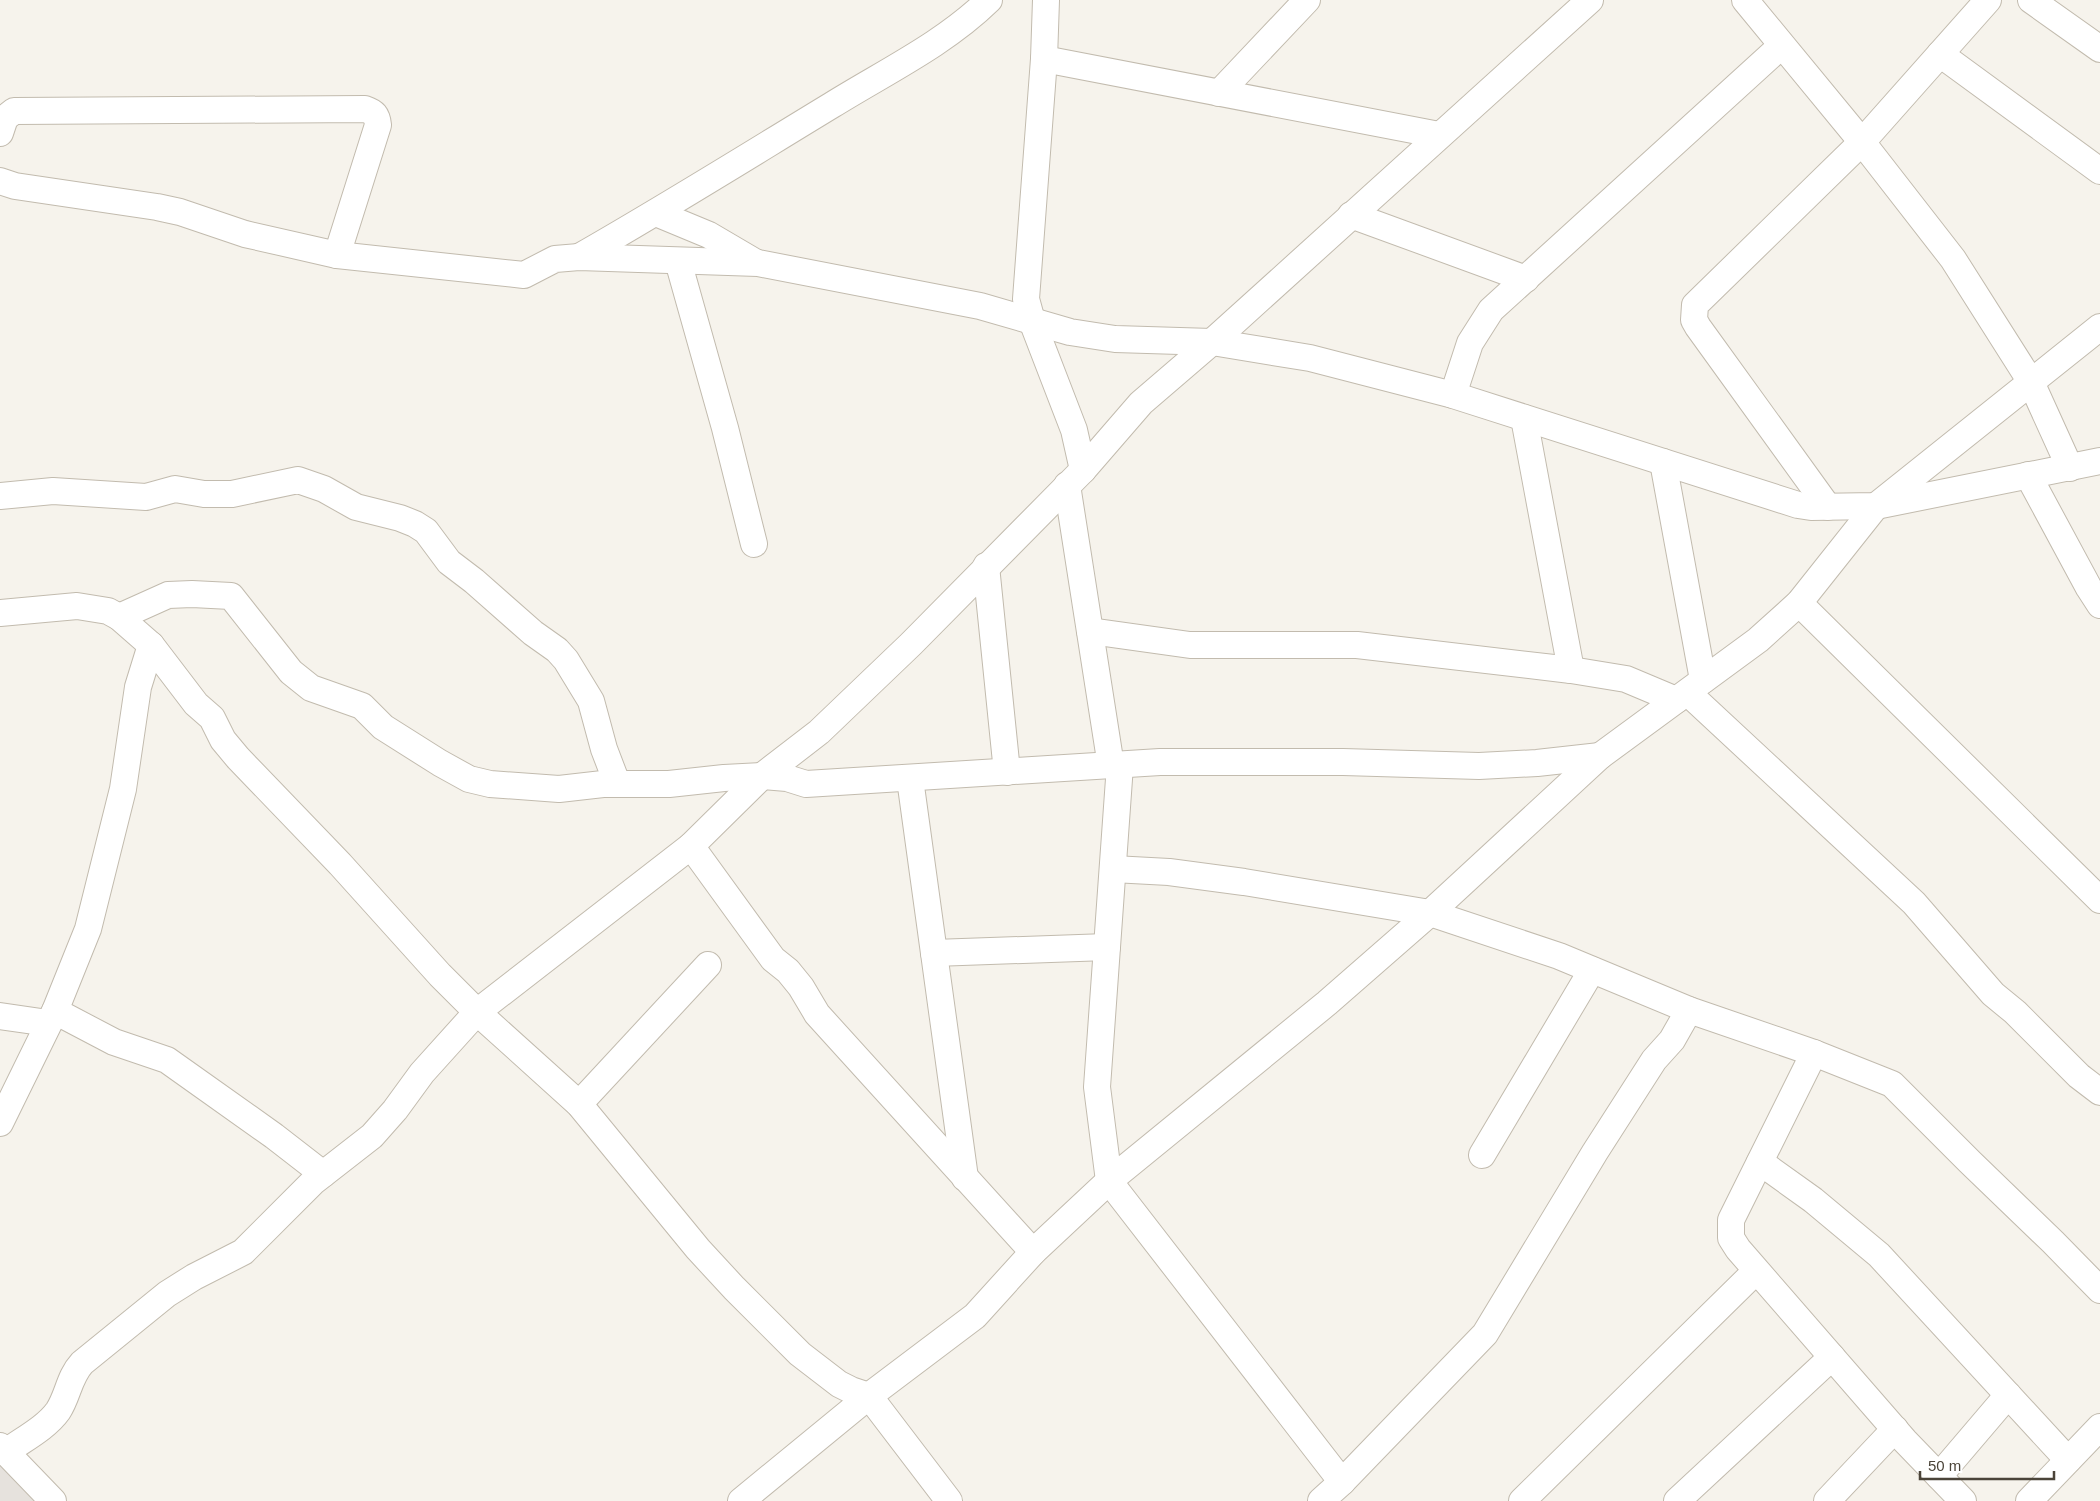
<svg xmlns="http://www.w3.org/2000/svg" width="2100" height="1501" font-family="Helvetica,sans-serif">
  <rect width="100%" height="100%" fill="#f6f3ec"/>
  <path fill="#e6e2dd" d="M0,1455L46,1501H0Z"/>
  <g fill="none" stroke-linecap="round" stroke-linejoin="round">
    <defs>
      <g id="minor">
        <path d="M1046,0L1044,59L1026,299L1032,321L1074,430L1083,470"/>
        <path d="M1745,0L1862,142L1953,259L2031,382L2070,468"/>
        <path d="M2031,0L2100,49"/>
        <path d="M1940,54L2100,171"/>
        <path d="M1044,59L1439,135"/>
        <path d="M1219,93L1307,0"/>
        <path d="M0,133L5,118L14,111L365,109C374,112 377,115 378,125L337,255"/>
        <path d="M0,181L15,186L157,207L180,212L245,234L337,255L524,275L555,259L579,257L758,263L980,306L1070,332L1115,339L1212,342L1310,358L1453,395L1798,505L1811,507L1876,506L2100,461"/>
        <path d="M656,213L709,235L755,262"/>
        <path d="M1351,215L1526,279"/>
        <path d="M579,257C665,208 748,156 832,105C885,72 944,44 989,0"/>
        <path d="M678,261L725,428L754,544"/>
        <path d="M1453,395L1470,343L1491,310L1781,46"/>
        <path d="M1524,418L1571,670"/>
        <path d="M1663,462L1703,680"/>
        <path d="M2028,475L2089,588L2100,605"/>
        <path d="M1067,485L1111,766"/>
        <path d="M0,496L53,491L146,497L175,489L204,494H232L298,480L324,489L356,507L400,518L415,524L426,531L449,562L474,581L533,633L557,650L566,660L591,701L604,749L617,783"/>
        <path d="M1828,507L1698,327L1694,320L1695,305L1862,142L1988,0"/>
        <path d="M986,566L1007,772"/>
        <path d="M1799,603L2100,900"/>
        <path d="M0,613L77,606L108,611L119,617L151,645L196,704L212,718L223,740L238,758L340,864L440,975L477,1012L579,1104L698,1249L734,1288L800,1354L839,1384L851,1390L869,1396L949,1501"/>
        <path d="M119,617L168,595L192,594L231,596L291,672L311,688L362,706L383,727L440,763L469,779L490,784L559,789L603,784H669L724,778L762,776L787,778L806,784L1160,762H1343L1479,766L1537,763L1600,756"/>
        <path d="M1090,631L1190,645H1357L1571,670L1626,679L1676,700"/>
        <path d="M1688,693L1914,903L1993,994L2015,1012L2079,1076L2100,1092"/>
        <path d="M1120,765L1097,1087L1109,1181L1342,1482"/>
        <path d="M910,779L965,1178"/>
        <path d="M691,846L773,959L788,971L801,987L817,1014L1033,1252"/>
        <path d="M1113,869L1169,872L1244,882L1430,913L1559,956L1689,1010L1814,1053L1892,1084L1970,1162L2053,1242L2100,1290"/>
        <path d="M934,953L1107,947"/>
        <path d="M55,1011L114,1042L167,1060L274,1136L323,1174"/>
        <path d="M0,1016L48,1023"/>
        <path d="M1814,1053L1731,1220V1238L1738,1249L1905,1441L1963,1501"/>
        <path d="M579,1104L708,965"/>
        <path d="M0,1123L55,1011L88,929L123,789L138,687L151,645"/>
        <path d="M1482,1155L1592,970"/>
        <path d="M1760,1162L1813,1200L1879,1255L2068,1460"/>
        <path d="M0,1446L53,1501"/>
        <path d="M6,1452C22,1440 46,1428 58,1411C68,1396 69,1377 82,1363L167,1294L194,1277L243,1252L313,1182L372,1136L395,1110L422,1073L477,1012L691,846L762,776L819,732L911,644L1083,470L1141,403L1212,342L1590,0"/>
        <path d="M1939,1476L2008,1395"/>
        <path d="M741,1501L869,1396L975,1316L1033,1252L1109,1181L1327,1003L1430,913L1600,756L1758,640L1799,603L1876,506L2100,327"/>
        <path d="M1321,1501L1342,1482L1485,1334L1595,1152L1654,1060L1672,1040L1689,1010"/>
        <path d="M1522,1501L1756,1271"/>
        <path d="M1677,1501L1832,1357"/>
        <path d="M1827,1501L1895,1429"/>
        <path d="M2029,1501L2100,1427"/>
      </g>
    </defs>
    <use href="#minor" stroke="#c2bbae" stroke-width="28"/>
    <use href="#minor" stroke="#fff" stroke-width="26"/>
  </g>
  <path d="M1920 1471v8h134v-8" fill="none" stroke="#4b4439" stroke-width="2.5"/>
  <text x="1928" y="1471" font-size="15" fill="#4b4439" stroke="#ffffff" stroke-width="4" paint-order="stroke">50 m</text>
</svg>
